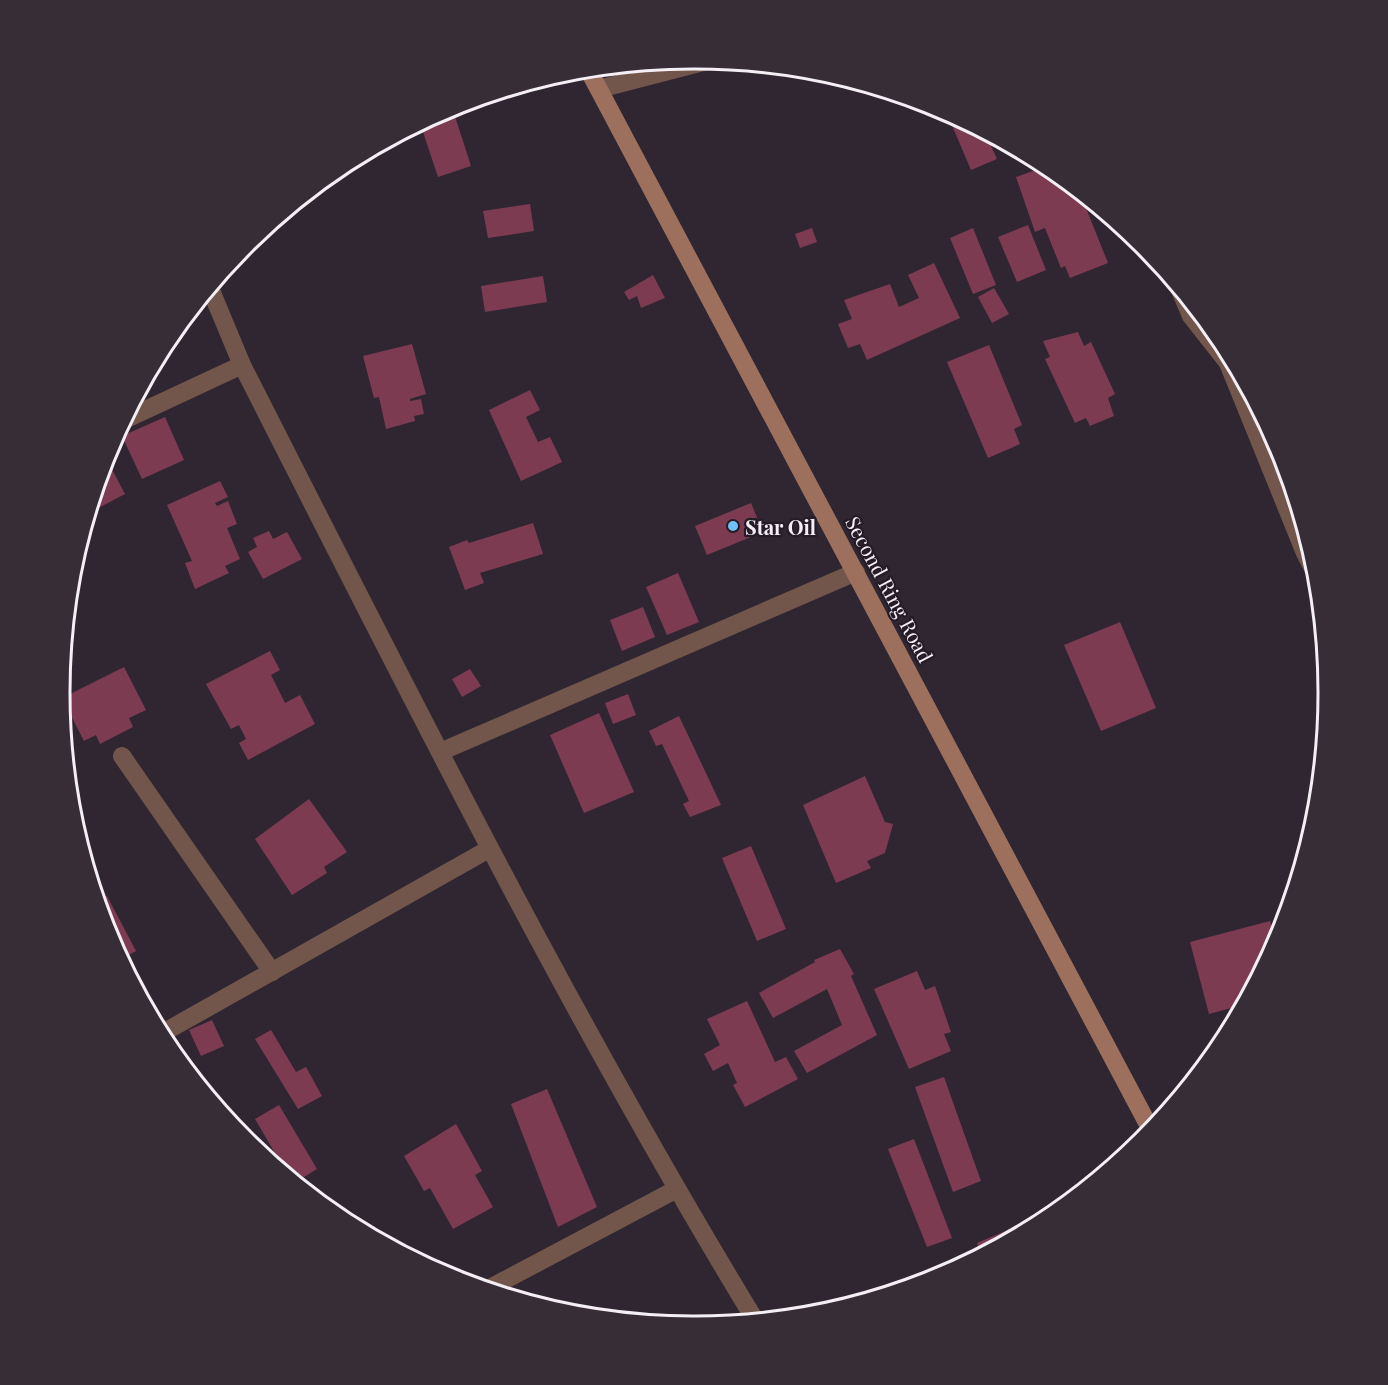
<svg xmlns="http://www.w3.org/2000/svg" width="1388" height="1385" font-family="'Playfair Display',serif">
  <rect width="100%" height="100%" fill="#2f2631"/>
  <g fill="#7d3b52">
    <path d="M452,107L471,166L438,177L420,123Z"/>
    <path d="M959,119L985,133L997,159L971,170L951,123Z"/>
    <path d="M1047,166L1090,201L1084,203L1108,263L1070,278L1065,266L1061,268L1045,228L1035,232L1016,177Z"/>
    <path d="M530,204L534,231L488,238L483,211Z"/>
    <path d="M1028,225L1046,270L1017,282L998,237Z"/>
    <path d="M812,228L817,242L800,248L795,234Z"/>
    <path d="M973,228L996,285L973,294L950,238Z"/>
    <path d="M934,263L960,318L867,360L860,344L848,348L838,324L852,319L844,300L890,284L899,307L919,298L908,275Z"/>
    <path d="M653,275L665,298L641,308L637,296L629,300L624,292Z"/>
    <path d="M543,276L547,302L485,312L481,286Z"/>
    <path d="M994,288L1009,314L992,323L978,297Z"/>
    <path d="M1078,332L1084,346L1091,342L1115,394L1108,398L1114,416L1090,426L1086,418L1075,423L1045,359L1050,357L1043,341Z"/>
    <path d="M412,344L426,394L410,399V401L421,399L424,414L414,416L415,421L386,429L379,397L374,398L363,356Z"/>
    <path d="M989,345L1022,425L1014,429L1020,444L988,458L947,362Z"/>
    <path d="M530,390L540,410L526,417L538,442L550,437L562,462L521,481L489,410Z"/>
    <path d="M165,417L184,460L142,479L122,436Z"/>
    <path d="M106,458L125,494L89,513Z"/>
    <path d="M220,481L228,497L215,503L217,506L228,501L237,524L227,528L240,559L225,566L229,573L195,589L185,563L192,561L167,505Z"/>
    <path d="M751,503L763,532L707,555L695,526Z"/>
    <path d="M533,523L543,554L480,573L484,583L465,590L449,547L467,540L469,543Z"/>
    <path d="M269,531L273,539L287,532L302,559L263,579L248,552L257,547L253,538Z"/>
    <path d="M678,573L699,622L667,635L646,587Z"/>
    <path d="M643,607L655,637L622,651L610,620Z"/>
    <path d="M1120,622L1156,708L1101,731L1064,645Z"/>
    <path d="M270,651L280,670L271,675L285,703L300,695L315,724L248,760L239,743L246,739L239,725L231,729L206,684Z"/>
    <path d="M124,667L146,710L129,718L133,727L100,744L96,735L84,741L62,698Z"/>
    <path d="M470,669L481,686L462,697L452,679Z"/>
    <path d="M628,694L636,715L613,724L605,703Z"/>
    <path d="M599,713L634,792L584,813L550,735Z"/>
    <path d="M679,716L721,805L690,817L683,804L689,801L662,744L656,746L649,731Z"/>
    <path d="M865,776L885,822L893,824L885,853L867,861L871,868L836,883L803,805Z"/>
    <path d="M309,799L347,852L324,867L327,873L292,895L255,839Z"/>
    <path d="M751,846L786,929L757,941L722,858Z"/>
    <path d="M107,896L136,951L121,959L108,935L98,900Z"/>
    <path d="M1270,921L1276,942L1242,1005L1209,1014L1190,942Z"/>
    <path d="M840,949L854,974L851,976L877,1035L807,1073L794,1051L842,1025L827,989L773,1018L759,993L815,962L814,960Z"/>
    <path d="M917,971L925,990L935,986L951,1032L944,1034L951,1051L909,1069L874,989Z"/>
    <path d="M747,1001L775,1062L786,1057L798,1079L745,1107L733,1085L737,1083L728,1063L713,1071L704,1054L720,1045L707,1019Z"/>
    <path d="M212,1020L224,1046L201,1056L189,1030Z"/>
    <path d="M271,1030L296,1072L306,1067L322,1096L298,1109L255,1039Z"/>
    <path d="M944,1077L981,1181L953,1192L915,1087Z"/>
    <path d="M547,1089L597,1207L558,1227L511,1104Z"/>
    <path d="M279,1105L317,1169L296,1182L289,1177L255,1119Z"/>
    <path d="M456,1124L482,1171L475,1175L493,1207L453,1229L430,1188L424,1191L404,1156Z"/>
    <path d="M914,1139L952,1238L927,1247L888,1149Z"/>
    <path d="M1034,1219L1036,1225L982,1254L977,1243Z"/>
  </g>
  <g fill="none" stroke-linecap="round" stroke-linejoin="round">
    <g stroke="#73564b" stroke-width="18">
      <path d="M599,89L711,60"/>
      <path d="M210,288L242,365C406,687 567,1011 755,1320"/>
      <path d="M1180,290L1191,316L1228,363L1305,553L1317,576"/>
      <path d="M124,420L242,365"/>
      <path d="M440,752L856,572"/>
      <path d="M122,756L272,972"/>
      <path d="M161,1034L489,849"/>
      <path d="M488,1289L675,1190"/>
    </g>
    <path stroke="#9d6f5d" stroke-width="18" d="M588,69L1151,1130"/>
  </g>
  <circle fill="#70c2f4" stroke="#251c27" stroke-width="2" cx="733" cy="526" r="6"/>
  <g text-anchor="middle" dominant-baseline="central" stroke-width="4.5" stroke-linejoin="round" paint-order="stroke">
    <g font-size="20" font-weight="bold" fill="#f4eef5" stroke="#251c27" text-anchor="start">
      <text x="745" y="526">Star Oil</text>
    </g>
    <g font-size="20" fill="#f4eef5" stroke="#251c27">
      <text transform="translate(890 589) rotate(62)">Second Ring Road</text>
    </g>
  </g>
  <path d="M0 0H1388V1385H0ZM693 69H695A623 623 0 0 1 1318 692V693A623 623 0 0 1 695 1316H693A623 623 0 0 1 70 693V692A623 623 0 0 1 693 69Z" fill="#362d37" fill-rule="evenodd"/>
  <path fill="none" stroke="#f4eef5" stroke-width="3" d="M693 69H695A623 623 0 0 1 1318 692V693A623 623 0 0 1 695 1316H693A623 623 0 0 1 70 693V692A623 623 0 0 1 693 69Z"/>
</svg>
